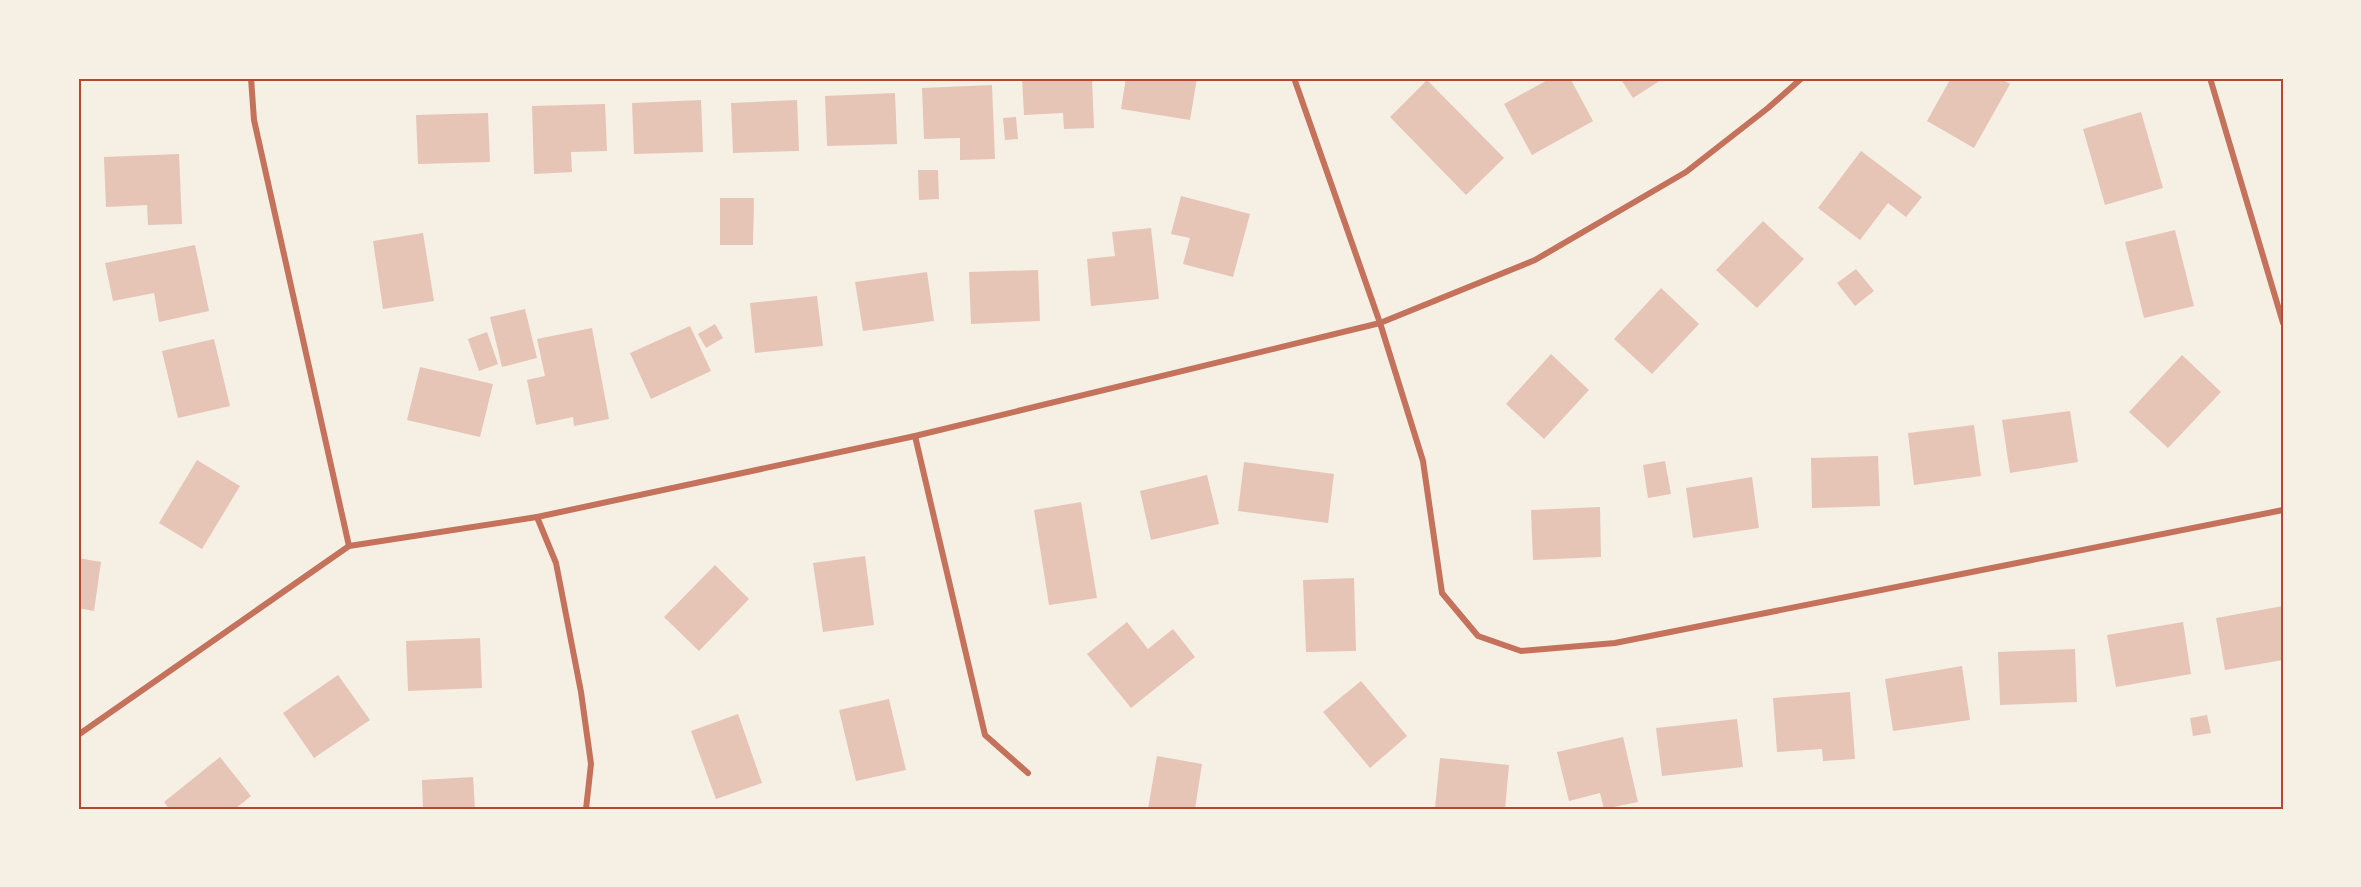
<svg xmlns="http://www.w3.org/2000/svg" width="2361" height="887" font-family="'PT Sans',sans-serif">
  <rect width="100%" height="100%" fill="#f6efe4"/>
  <g fill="#e6c5b7">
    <path d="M1022,78H1092L1094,128L1064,129L1063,113L1024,115Z"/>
    <path d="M1126,78H1197L1190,120L1121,109Z"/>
    <path d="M1551,78H1570L1593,121L1532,155L1504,104Z"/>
    <path d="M1620,78H1664L1633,98Z"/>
    <path d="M1951,78H1999L2010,84L1974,148L1927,121Z"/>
    <path d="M1427,80L1504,158L1466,195L1390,117Z"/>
    <path d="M992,85L995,159L960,160V138L924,139L922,88Z"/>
    <path d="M895,93L897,144L827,146L825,96Z"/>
    <path d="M701,100L703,152L634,154L632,103Z"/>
    <path d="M797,100L799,151L733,153L731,103Z"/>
    <path d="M605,104L607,151L571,152L572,172L534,174L532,106Z"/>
    <path d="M2141,112L2163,188L2105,205L2083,129Z"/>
    <path d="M488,113L490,162L418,164L416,115Z"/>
    <path d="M1016,117L1018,139L1005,140L1003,118Z"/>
    <path d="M1861,151L1922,197L1906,217L1888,203L1860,240L1818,208Z"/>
    <path d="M179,154L182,224L148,225L147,205L106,207L104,157Z"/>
    <path d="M918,170H938L939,199L919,200Z"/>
    <path d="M1181,196L1250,214L1233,277L1183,264L1190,238L1171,234Z"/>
    <path d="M720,198H754L753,245H720Z"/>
    <path d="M1763,221L1804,259L1757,308L1716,270Z"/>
    <path d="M1151,228L1159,299L1091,306L1087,259L1115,256L1112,232Z"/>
    <path d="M2175,230L2194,306L2144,318L2125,242Z"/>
    <path d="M423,233L434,301L383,309L373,241Z"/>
    <path d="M195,245L209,311L159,322L154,293L113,301L105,263Z"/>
    <path d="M1856,269L1874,291L1855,306L1837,283Z"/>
    <path d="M1038,270L1040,321L971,324L969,272Z"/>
    <path d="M927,272L934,321L863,331L855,282Z"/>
    <path d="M1661,288L1699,324L1652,374L1614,339Z"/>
    <path d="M817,296L823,346L755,353L750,303Z"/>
    <path d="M525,309L537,358L502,367L490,317Z"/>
    <path d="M715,324L723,338L706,348L698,334Z"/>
    <path d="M690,326L711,371L651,399L630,353Z"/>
    <path d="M592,328L609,419L574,426L573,417L536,425L527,380L545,376L537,339Z"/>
    <path d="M487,332L498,364L479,371L468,339Z"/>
    <path d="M214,339L230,406L178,418L162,351Z"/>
    <path d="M1551,354L1589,390L1544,439L1506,404Z"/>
    <path d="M2182,355L2221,392L2168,448L2129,412Z"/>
    <path d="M420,367L493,384L480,437L407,420Z"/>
    <path d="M2070,411L2078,462L2010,473L2002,420Z"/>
    <path d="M1974,425L1981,476L1914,485L1908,433Z"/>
    <path d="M1878,456L1880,506L1812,508L1811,458Z"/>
    <path d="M197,460L240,486L202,549L159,523Z"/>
    <path d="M1665,461L1671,494L1648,498L1643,465Z"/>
    <path d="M1244,462L1334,474L1328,523L1238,511Z"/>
    <path d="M1207,475L1219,524L1151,540L1140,491Z"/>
    <path d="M1752,477L1759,528L1693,538L1686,488Z"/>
    <path d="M1081,502L1097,598L1049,605L1034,510Z"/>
    <path d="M1600,507L1601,557L1533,560L1531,510Z"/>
    <path d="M865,556L874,625L823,632L813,563Z"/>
    <path d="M78,558L101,562L94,611L78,608Z"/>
    <path d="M715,565L749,599L699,651L664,617Z"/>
    <path d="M1354,578L1356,651L1306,652L1303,580Z"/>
    <path d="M2283,606V660L2225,670L2216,618Z"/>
    <path d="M1127,622L1148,649L1173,629L1195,657L1131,708L1087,654Z"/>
    <path d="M2183,622L2191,674L2116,687L2107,635Z"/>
    <path d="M480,638L482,688L408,691L406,641Z"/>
    <path d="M2075,649L2077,702L2000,705L1998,652Z"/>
    <path d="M1962,666L1970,720L1893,731L1885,679Z"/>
    <path d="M338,675L370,720L314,758L283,713Z"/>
    <path d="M1361,681L1407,736L1370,768L1323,712Z"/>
    <path d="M1850,692L1855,759L1823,761L1822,749L1777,752L1773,698Z"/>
    <path d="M889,699L906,770L856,781L839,710Z"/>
    <path d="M738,714L762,783L716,799L691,731Z"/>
    <path d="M2207,715L2211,733L2193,736L2190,718Z"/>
    <path d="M1737,719L1743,767L1662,776L1656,728Z"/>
    <path d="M1623,737L1638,802L1604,809L1600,793L1569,801L1557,752Z"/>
    <path d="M1157,756L1202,764L1195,809H1148Z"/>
    <path d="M220,757L251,796L235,809H169L164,802Z"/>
    <path d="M1440,758L1509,765L1505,809L1435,808Z"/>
    <path d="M473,777L475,809H423L422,780Z"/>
  </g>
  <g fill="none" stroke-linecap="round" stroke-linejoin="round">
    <g stroke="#c5725c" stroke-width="6">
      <path d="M251,78L254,120L349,546"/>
      <path d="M1294,78L1380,323L1423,461L1442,593L1478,636L1521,651L1615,643L2283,510"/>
      <path d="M2210,78L2283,323"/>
      <path d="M915,436L985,735L1028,773"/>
      <path d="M537,517L556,563L581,692L591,764L586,809"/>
      <path d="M78,735L349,546L537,517L915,436L1380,323L1535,260L1686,172L1768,108L1802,78"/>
    </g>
  </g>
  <rect width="2361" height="887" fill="none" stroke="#f6efe4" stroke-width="159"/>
  <rect x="80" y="80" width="2202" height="728" fill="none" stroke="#b5482f" stroke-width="2"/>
</svg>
